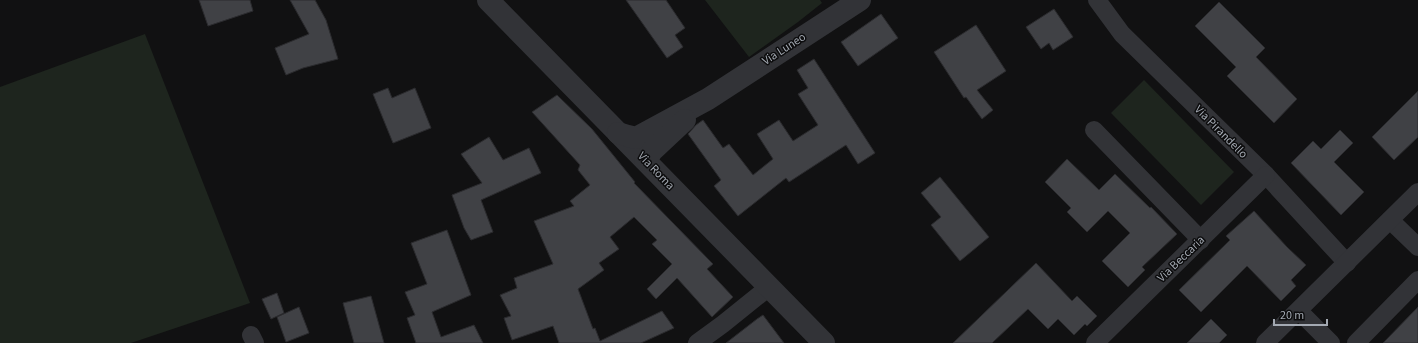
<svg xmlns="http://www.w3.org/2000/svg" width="1418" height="343" font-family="'Source Sans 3',sans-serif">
  <rect width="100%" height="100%" fill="#111112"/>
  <g fill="#1e251e">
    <path d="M705,0H820L822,3L798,22L749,57Z"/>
    <path d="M145,34L250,303L131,343H0V87Z"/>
    <path d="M1144,80L1234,172L1201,205L1111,113Z"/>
  </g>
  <g fill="#404145" stroke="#2b2b2e">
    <path d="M199,0H250L253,11L208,26Z"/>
    <path d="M290,0H315L326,20L338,59L303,68L286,75L275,48L309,34Z"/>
    <path d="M626,0H666L685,28L675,35L683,47L667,58Z"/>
    <path d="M1219,2L1265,48L1256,57L1297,99L1274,123L1227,76L1236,67L1195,26Z"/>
    <path d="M1054,9L1073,37L1053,50L1049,43L1041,49L1026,27Z"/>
    <path d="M881,14L898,38L858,66L841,42Z"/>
    <path d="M976,25L1006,71L977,90L993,110L982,119L966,97L964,98L934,52Z"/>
    <path d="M814,59L875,153L858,164L846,145L789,182L786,178L738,216L714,186L721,180L688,134L696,125L703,120L723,148L729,144L753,175L773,159L757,134L779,120L793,141L818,125L798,94L808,88L797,70Z"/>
    <path d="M388,88L392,98L415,88L431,128L393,143L373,94Z"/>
    <path d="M1418,91V137L1394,160L1372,137Z"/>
    <path d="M557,95L592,129L635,182L634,183L713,264L707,269L733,297L712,317L677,278L656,299L647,289L672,264L652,244L657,240L634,217L610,237L619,249L599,263L604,270L578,289L593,329L595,328L600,341L662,311L674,328L641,343H559L553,326L512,340L504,318L511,316L500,295L517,288L514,278L553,264L534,221L574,206L570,201L590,185L578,170L580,165L532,112Z"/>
    <path d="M1340,130L1353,143L1334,162L1364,192L1341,215L1291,163L1313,141L1321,149Z"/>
    <path d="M489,137L503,160L529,148L541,173L481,200L493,232L471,240L464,228L452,195L482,183L461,154Z"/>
    <path d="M1067,159L1099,190L1115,174L1150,208L1151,207L1177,234L1142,267L1145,270L1128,287L1102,261L1130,233L1108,211L1087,232L1067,212L1071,208L1045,182Z"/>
    <path d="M940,177L989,237L960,261L931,225L941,217L921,193Z"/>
    <path d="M1254,211L1287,247L1306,265L1291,280L1296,286L1281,301L1247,266L1201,312L1179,290L1230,240L1226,236Z"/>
    <path d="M447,230L471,295L432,312L441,337L474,325L483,343H416L407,318L415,315L405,292L427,284L411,243Z"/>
    <path d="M1036,263L1072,301L1077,296L1097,316L1087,326L1085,324L1074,335L1058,319L1048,329L1028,309L992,343H953Z"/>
    <path d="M277,293L284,313L271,319L262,299Z"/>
    <path d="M371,296L384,343H354L343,303Z"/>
    <path d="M299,307L309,333L286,342L277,317Z"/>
    <path d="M1418,307V343H1383Z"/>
    <path d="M763,315L784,343H726L757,319Z"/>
    <path d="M1211,319L1227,335L1219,343H1187Z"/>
  </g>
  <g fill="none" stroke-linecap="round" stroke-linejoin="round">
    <g stroke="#323337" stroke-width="18">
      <path d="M1097,0L1122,34L1266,175L1347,263"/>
      <path d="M1094,130L1201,240"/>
      <path d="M1390,220L1418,247"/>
      <path d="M1299,311L1331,343"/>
      <path d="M251,335L255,343"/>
      <path d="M697,343L723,324L769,287"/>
      <path d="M1095,343L1266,175"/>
      <path d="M1265,343L1418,192"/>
      <path d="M1356,343L1418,280"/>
    </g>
    <g stroke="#323337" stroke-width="22">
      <path d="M488,0L824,343"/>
      <path d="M618,133L628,136L636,138L708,99L860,0"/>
      <path d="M645,160L653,150L685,120"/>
    </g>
  </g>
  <g text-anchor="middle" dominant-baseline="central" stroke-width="3" stroke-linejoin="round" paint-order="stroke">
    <g font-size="12" fill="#a3a9b2" stroke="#0c0c0d">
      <text transform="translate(784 49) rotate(-33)">Via Luneo</text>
      <text transform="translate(1221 132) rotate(45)">Via Pirandello</text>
      <text transform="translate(656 171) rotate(46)">Via Roma</text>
      <text transform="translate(1181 259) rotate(-44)">Via Beccaria</text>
    </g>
  </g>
  <path d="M1274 319v6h53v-6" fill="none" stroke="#a3a9b2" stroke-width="2"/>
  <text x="1280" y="319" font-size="12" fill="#a3a9b2" stroke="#0c0c0d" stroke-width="3" paint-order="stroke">20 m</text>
</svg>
